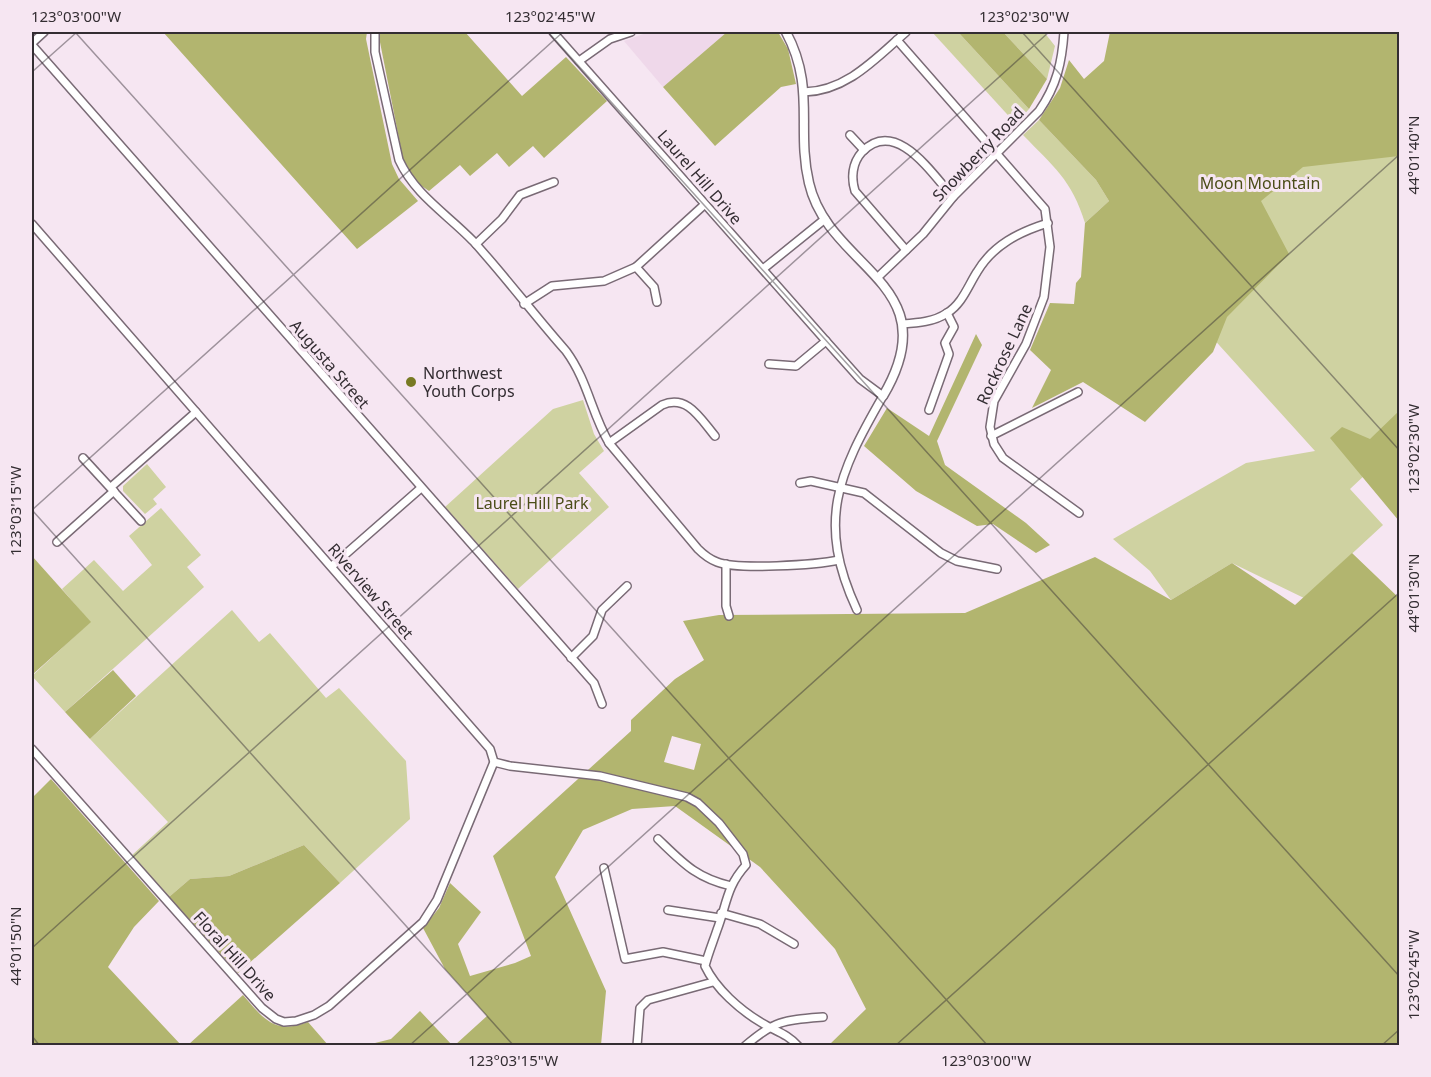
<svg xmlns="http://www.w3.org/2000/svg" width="1431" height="1077" font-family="'Noto Sans',sans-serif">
  <rect width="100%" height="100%" fill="#f6e6f2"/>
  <path fill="#efd8ea" d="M649,32H727L663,87L624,41Z"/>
  <g fill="#cfd2a1">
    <path d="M932,32H958L1029,109L1016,124Z"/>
    <path d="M1003,32H1044L1055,46L1047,79Z"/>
    <path d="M1399,32V443L1350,489L1383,525L1304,598L1232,563L1171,600L1150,571L1113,539L1246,463L1315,451L1115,230Z"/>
    <path d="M1039,120L1096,180L1109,201L1085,223C1072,180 1053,166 1023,135Z"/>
    <path d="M583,400L594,434L604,451L579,473L609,507L518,589L445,507L553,409Z"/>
    <path d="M147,464L166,487L153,499L157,504L145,514L123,491V486Z"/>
    <path d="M161,508L201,555L187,567L204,587L65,712L32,676L90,622L62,589L94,560L123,591L152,565L129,536Z"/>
    <path d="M232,610L259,642L270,633L326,698L339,688L406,761L410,819L340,883L304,845L229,876L190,879L169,897L131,856L168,822L90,739Z"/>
  </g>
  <g fill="#b2b56f" fill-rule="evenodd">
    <path d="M163,32H367L366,39L392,164L399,179L418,201L357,249Z"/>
    <path d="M378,32H465L522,96L566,57L607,101L544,158L533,146L509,167L497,153L470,176L460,165L429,191L413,180L404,164Z"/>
    <path d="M727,32H778L788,49L796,84L781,87L715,146L663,87Z"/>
    <path d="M958,32H1003L1047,79L1029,109Z"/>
    <path d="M1110,32H1399V156L1303,167L1261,201L1289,254L1227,317L1213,352L1145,422L1083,382L1032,408L1051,370L1030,350L1050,303L1074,304L1076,283L1081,277L1085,223L1109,201L1096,180L1039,120L1060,88L1069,60L1084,79L1104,61Z"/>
    <path d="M976,334L982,345L937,441L945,465L1026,523L1050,545L1036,553L993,524L977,526L916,491L864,446L887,408L929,436Z"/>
    <path d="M1399,411V521L1330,438L1342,427L1370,439Z"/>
    <path d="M1352,553L1399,598V1045H829L866,1009L835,949L760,867L675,806L632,809L583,830L555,877L606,991L601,1045H455L487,1016L445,969L423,928L439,908L450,883L481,912L458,944L470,976L515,963L531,956L493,856L631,731V720L675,679L704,660L683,621L719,615L965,613L1095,557L1171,600L1232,563L1295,605ZM672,736L701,744L694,770L664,762Z"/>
    <path d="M32,556L91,622L32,675Z"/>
    <path d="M113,670L136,696L90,739L65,712Z"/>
    <path d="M51,779L159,901L134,927L108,967L181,1045H32V798Z"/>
    <path d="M304,845L340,883L238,973L169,897L190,879L229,876Z"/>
    <path d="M243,995C263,1018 274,1035 308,1022L328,1045H188Z"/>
    <path d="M420,1011L452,1045H367L391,1039Z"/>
  </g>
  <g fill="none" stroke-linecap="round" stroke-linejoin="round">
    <defs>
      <g id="minor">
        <path d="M375,32V52L399,160C415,195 447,214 473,241C505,276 534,315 566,351C588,381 591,412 609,443L698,549C703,554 709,559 717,562C737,570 816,565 839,560"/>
        <path d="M553,32L826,341L860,379L883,396C838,474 816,522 857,610"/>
        <path d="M897,40L1045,209L1050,247L1044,297L1026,344L994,401L990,427L994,444L1003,458L1079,513"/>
        <path d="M32,43L44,32"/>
        <path d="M32,45L594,683L602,704"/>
        <path d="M579,61L610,39L631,32"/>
        <path d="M804,92C847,91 876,58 906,32"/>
        <path d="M850,135L864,150"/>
        <path d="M32,224L490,749L494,762L510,766L600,776L687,797L698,803L719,823L743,854L746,865C726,887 727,904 717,930C713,942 708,954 705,966C716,989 740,1010 762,1023C775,1031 788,1034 798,1046"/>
        <path d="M476,244L502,219L520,195L554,182"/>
        <path d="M906,250L855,191C851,178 852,163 862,152C896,117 932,174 953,197"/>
        <path d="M636,267L654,287L657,302"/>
        <path d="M763,269L825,219"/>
        <path d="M878,277L923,234L953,197L1039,111C1057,85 1062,62 1064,32"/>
        <path d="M524,304L552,286L604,281L636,267L704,205"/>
        <path d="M902,324C917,323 934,322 947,313C962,304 968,286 977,272C993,245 1019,232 1048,223"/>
        <path d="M769,364L796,366L826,341"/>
        <path d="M929,410L949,354L945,343L954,327L947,313"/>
        <path d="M991,436L1078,392"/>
        <path d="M609,443L662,405C687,394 700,418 715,436"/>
        <path d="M83,458L141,521"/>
        <path d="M800,483L811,481L864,493L941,553L957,561L997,569"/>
        <path d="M111,487L196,412"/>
        <path d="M57,542L114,491"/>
        <path d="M726,564V606L729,616"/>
        <path d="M332,566L421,488"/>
        <path d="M571,658L593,636L602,610L627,586"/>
        <path d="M32,749L262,1008L276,1019L284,1022L296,1021L314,1015L329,1006L423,922L437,900L494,762"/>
        <path d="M658,839C683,863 696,878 731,886"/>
        <path d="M604,868L625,959L663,952L706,961"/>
        <path d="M668,910L720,918"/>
        <path d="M721,913L760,924L794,944"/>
        <path d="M637,1046L640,1008L648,1000L713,982"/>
        <path d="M745,1046C775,1020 784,1020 823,1017"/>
      </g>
      <path id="tertiary" d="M786,32C816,88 796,128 809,183C829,270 950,283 883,396"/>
    </defs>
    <use href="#minor" stroke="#796a75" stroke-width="10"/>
    <use href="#tertiary" stroke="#796a75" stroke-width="11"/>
    <use href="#minor" stroke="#fff" stroke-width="7"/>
    <use href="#tertiary" stroke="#fff" stroke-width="8"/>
  </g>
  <path fill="none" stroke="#332d32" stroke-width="1.5" stroke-opacity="0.45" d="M75,32L988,1046M548,32L1400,977M1022,32L1400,451M32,72L77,32M32,510L514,1046M32,510L563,32M32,948L1049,32M32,1036L40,1046M409,1046L1400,154M895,1046L1400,592M1381,1046L1400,1029"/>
  <circle fill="#787a23" stroke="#f6e6f2" stroke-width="2" cx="411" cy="382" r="6"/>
  <g text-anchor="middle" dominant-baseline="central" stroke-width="6" stroke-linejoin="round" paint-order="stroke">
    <g font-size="16" fill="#332d32" stroke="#f6e6f2">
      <text transform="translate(978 154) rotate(-46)">Snowberry Road</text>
      <text transform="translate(700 177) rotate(49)">Laurel Hill Drive</text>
      <text transform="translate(1004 354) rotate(-65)">Rockrose Lane</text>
      <text transform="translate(330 364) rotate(49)">Augusta Street</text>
      <text transform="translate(371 591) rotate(49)">Riverview Street</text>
      <text transform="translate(235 956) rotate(48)">Floral Hill Drive</text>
    </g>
    <g font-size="16" fill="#4b4d18" stroke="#f6e6f2">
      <text x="1260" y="183">Moon Mountain</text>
      <text x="532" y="503">Laurel Hill Park</text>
    </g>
    <g font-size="16" fill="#332d32" stroke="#f6e6f2" text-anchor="start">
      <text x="423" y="373">Northwest<tspan x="423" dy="18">Youth Corps</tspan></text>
    </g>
  </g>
  <rect width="1431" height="1077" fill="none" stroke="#f6e6f2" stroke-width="66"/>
  <rect x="33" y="33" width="1365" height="1011" fill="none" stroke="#332d32" stroke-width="2"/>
  <g font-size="15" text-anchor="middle" fill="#332d32">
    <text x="76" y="22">123°03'00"W</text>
    <text x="550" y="22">123°02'45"W</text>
    <text x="1024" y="22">123°02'30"W</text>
    <text transform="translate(1414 155) rotate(-90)" y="5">44°01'40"N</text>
    <text transform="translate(1414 449) rotate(-90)" y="5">123°02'30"W</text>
    <text transform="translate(16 511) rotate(-90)" y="5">123°03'15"W</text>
    <text transform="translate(1414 593) rotate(-90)" y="5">44°01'30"N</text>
    <text transform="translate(16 946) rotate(-90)" y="5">44°01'50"N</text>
    <text transform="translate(1414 975) rotate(-90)" y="5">123°02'45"W</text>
    <text x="513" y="1066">123°03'15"W</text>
    <text x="986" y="1066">123°03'00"W</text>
  </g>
</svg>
